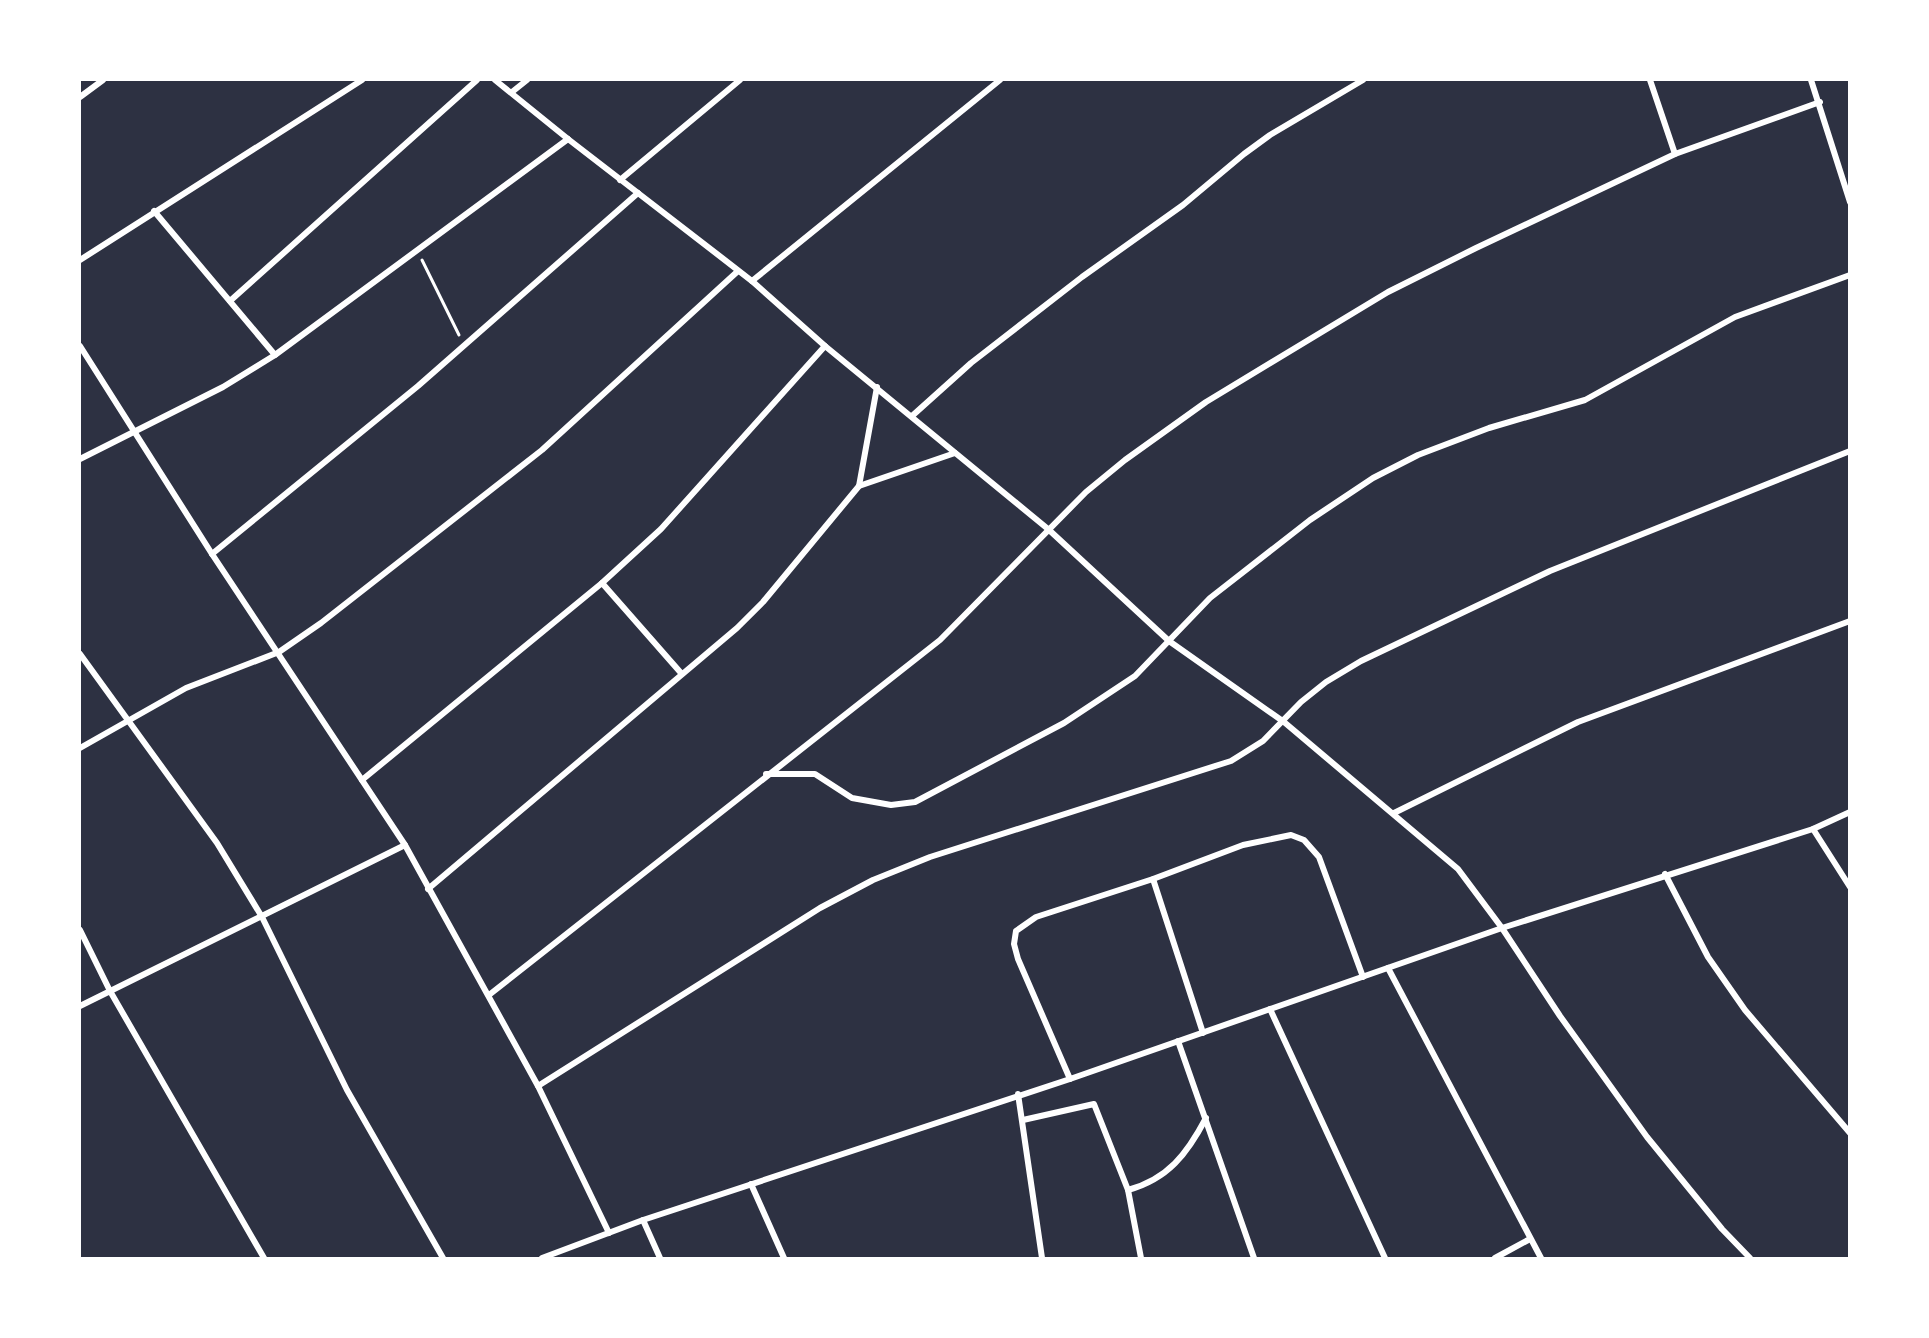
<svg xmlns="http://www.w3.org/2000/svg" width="1929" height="1338" font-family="'DejaVu Sans',sans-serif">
  <rect width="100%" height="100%" fill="#2d3142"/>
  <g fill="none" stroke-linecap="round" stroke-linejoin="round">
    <path stroke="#fff" stroke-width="3" d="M422,260L459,335"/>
    <g stroke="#fff" stroke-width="6">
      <path d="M495,80L568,139L752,281L825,346L1048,529L1169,641L1284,722L1458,869L1502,928L1560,1016L1647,1137L1722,1229L1750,1258"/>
      <path d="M1650,80L1675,154"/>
      <path d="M1811,80L1850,202"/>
      <path d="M512,92L527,80"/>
      <path d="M80,97L103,80"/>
      <path d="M620,180L740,80"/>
      <path d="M154,211L275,355"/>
      <path d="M80,260L362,80"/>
      <path d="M752,281L1000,80"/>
      <path d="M230,301L477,80"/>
      <path d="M80,346L212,554L405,845L538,1086L609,1233"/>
      <path d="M912,416L971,363L1082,277L1183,205L1244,154L1270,135L1363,80"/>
      <path d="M80,459L223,387L275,355L568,139"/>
      <path d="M859,486L877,387"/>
      <path d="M212,554L418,386L638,193"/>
      <path d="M602,583L681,673"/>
      <path d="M80,654L217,843L262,917L347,1090L443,1258"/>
      <path d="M80,748L186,688L279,652L321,623L542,450L738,271"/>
      <path d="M766,774H815L852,798L891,805L915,802L1064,723L1135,676L1210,598L1310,520L1373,478L1418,455L1489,428L1585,400L1735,317L1850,275"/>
      <path d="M362,780L602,583L661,529L825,346"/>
      <path d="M1394,813L1578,722L1850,621"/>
      <path d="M1813,829L1850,887"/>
      <path d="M1665,874L1708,957L1745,1010L1850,1133"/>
      <path d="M1153,879L1203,1033"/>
      <path d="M428,889L737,628L763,602L859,486L955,453"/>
      <path d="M80,930L110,991L264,1258"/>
      <path d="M1388,968L1541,1258"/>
      <path d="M489,995L940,640L1086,492L1125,460L1206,402L1388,292L1476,248L1675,154L1820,102"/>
      <path d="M80,1006L405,845"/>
      <path d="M1270,1009L1385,1258"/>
      <path d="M1178,1041L1254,1258"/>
      <path d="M1070,1079L1018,959L1014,944L1016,931L1036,917L1153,879L1243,845L1291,835L1304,840L1319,857L1363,977"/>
      <path d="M538,1086L820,908L873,880L930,857L1231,761L1263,741L1301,702L1326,682L1361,661L1550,571L1850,451"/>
      <path d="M1018,1094L1042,1258"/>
      <path d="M1023,1120L1094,1104L1128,1190L1141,1258"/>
      <path d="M751,1184L784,1258"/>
      <path d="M1128,1190C1168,1179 1187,1154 1206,1118"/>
      <path d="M643,1220L660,1258"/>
      <path d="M542,1258L643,1220L1070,1079L1502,928L1813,829L1850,812"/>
      <path d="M1495,1258L1530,1239"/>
    </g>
  </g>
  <rect width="1929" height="1338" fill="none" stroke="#ffffff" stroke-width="162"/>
</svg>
